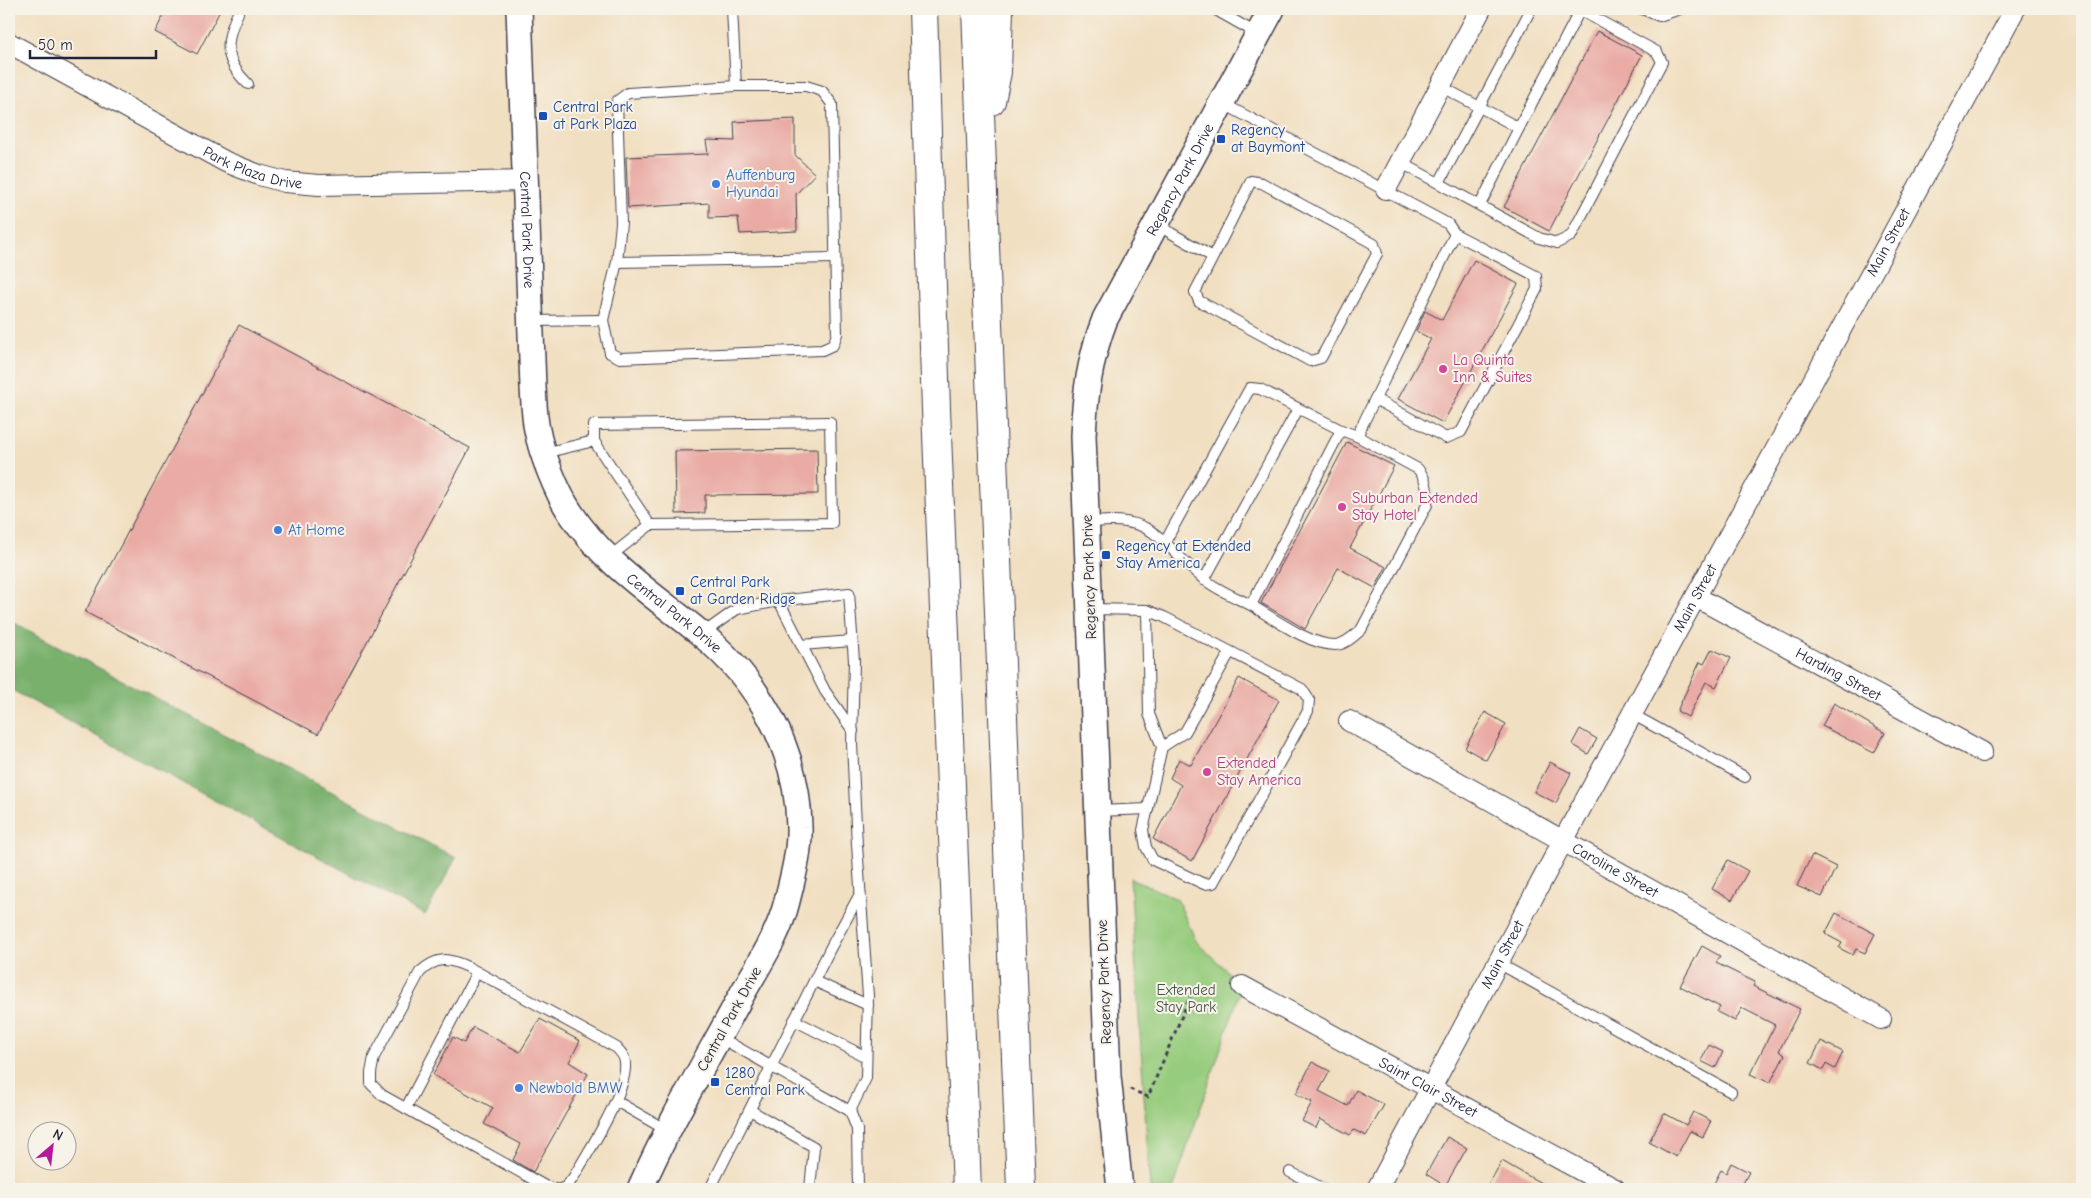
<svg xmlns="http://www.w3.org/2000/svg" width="2091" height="1198" font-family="'Comic Neue',sans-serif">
  <rect width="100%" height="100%" fill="#f7f3e8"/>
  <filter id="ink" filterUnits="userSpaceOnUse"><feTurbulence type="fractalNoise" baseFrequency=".02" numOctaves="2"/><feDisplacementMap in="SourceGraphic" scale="10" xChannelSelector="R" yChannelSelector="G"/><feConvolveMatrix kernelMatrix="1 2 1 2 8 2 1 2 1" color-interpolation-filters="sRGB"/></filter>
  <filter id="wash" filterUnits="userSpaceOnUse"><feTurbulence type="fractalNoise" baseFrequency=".0096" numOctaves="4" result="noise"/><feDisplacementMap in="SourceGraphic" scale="20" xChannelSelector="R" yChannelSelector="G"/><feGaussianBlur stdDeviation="1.12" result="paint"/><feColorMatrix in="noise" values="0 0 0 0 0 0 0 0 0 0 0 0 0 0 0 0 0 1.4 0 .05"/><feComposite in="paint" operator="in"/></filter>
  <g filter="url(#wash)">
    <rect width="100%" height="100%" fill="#f1dfc1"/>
    <path fill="#96cc7d" stroke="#5c775c" d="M1130,878L1177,899L1196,941L1242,986L1173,1189H1150Z"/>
    <path fill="#78b06c" stroke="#4d6954" d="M9,620L456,858L425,915L10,689L9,691Z"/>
    <g id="blocks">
      <g fill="#e9aba4">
        <path d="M167,9H221L197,54L155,32Z"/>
        <path d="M1597,31L1642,55L1549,231L1504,207Z"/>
        <path d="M795,119V155L815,174L796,194L797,231L740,234L738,217L709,218V203L628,208L626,157L708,154L706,140L735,141L734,122Z"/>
        <path d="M1474,260L1518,284L1443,423L1398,399L1431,339L1416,331L1425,311L1442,320Z"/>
        <path d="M239,325L470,448L318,734L85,612Z"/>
        <path d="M1347,442L1394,466L1350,548L1386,567L1375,588L1338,568L1305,629L1261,603Z"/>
        <path d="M817,449L818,494L705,495V513L676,514L675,451Z"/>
        <path d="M1712,649L1731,658L1716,687L1706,682L1688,717L1677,711L1700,662L1704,664Z"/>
        <path d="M1239,678L1279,700L1192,861L1153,839L1181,785L1170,778L1179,759L1191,765Z"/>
        <path d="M1834,703L1885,733L1874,753L1822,726Z"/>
        <path d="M1485,712L1506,724L1486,760L1465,748Z"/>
        <path d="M1580,729L1597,739L1588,754L1572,744Z"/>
        <path d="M1550,762L1571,773L1556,803L1534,792Z"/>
        <path d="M1812,855L1836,867L1822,897L1797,886Z"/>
        <path d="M1728,860L1748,871L1732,900L1712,889Z"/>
        <path d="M1836,913L1875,934L1865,953L1856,949L1853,955L1839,948L1842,943L1825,934Z"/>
        <path d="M1702,946L1720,956L1716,963L1755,982L1753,986L1800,1009L1779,1051L1785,1055L1770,1083L1750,1074L1775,1025L1742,1008L1735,1021L1717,1012L1720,1007L1680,986Z"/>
        <path d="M540,1019L580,1041L569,1062L588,1074L533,1172L513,1160L521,1144L484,1124L493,1108L433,1075L453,1037L464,1043L473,1027L520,1052Z"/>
        <path d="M1821,1041L1843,1052L1835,1069L1826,1064L1823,1070L1810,1063Z"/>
        <path d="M1709,1045L1723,1052L1715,1068L1701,1061Z"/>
        <path d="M1312,1062L1330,1071L1319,1091L1348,1106L1356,1090L1384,1105L1366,1136L1354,1130L1350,1135L1320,1119L1316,1128L1302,1121L1312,1102L1296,1094Z"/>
        <path d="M1693,1112L1711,1121L1703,1137L1690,1131L1676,1157L1649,1142L1664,1113L1686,1125Z"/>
        <path d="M1447,1137L1467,1148L1445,1186L1426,1174Z"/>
        <path d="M1502,1161L1521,1172L1552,1189H1486Z"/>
        <path d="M1731,1163L1749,1172L1740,1189H1711L1721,1170L1726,1173Z"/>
      </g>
    </g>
  </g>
  <g filter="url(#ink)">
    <use href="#blocks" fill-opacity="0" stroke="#413e4f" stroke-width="1"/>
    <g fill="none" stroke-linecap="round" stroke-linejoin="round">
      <defs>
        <g id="service">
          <path d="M1214,9L1258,34"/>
          <path d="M1642,9L1659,16L1680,9"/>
          <path d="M238,13C224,42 224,61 248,84"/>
          <path d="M1440,86L1519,128L1480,205"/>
          <path d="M1222,103L1448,224L1455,234L1536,276L1537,289L1461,432L1446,438L1375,399"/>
          <path d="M1519,128L1580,10"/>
          <path d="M1400,162L1539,238L1557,243L1571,236L1662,62L1657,52L1578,9"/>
          <path d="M1439,183L1531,9"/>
          <path d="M1157,225L1213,257L1251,181L1262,183L1374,244L1377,254L1321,358L1310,361L1199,301L1195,292L1213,257"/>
          <path d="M617,262L835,258"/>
          <path d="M603,320L617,262L621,223L617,101L628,93L736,86"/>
          <path d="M531,321L603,320L610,353L620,358L822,350L833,345L837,334L832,104L822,91L806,86H736L732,9"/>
          <path d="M544,453L594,441V425L830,422L832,523L650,525L594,441"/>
          <path d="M1087,523C1156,513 1157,541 1204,579C1217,590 1235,597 1251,605L1341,430L1357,436L1455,234"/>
          <path d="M1165,542L1250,388L1260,389L1341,430"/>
          <path d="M608,558L650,525"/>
          <path d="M1204,580L1298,409"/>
          <path d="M779,601L825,691L853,731"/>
          <path d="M1251,605C1273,618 1309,645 1335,645C1345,645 1354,636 1361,630L1427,505C1428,491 1427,480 1418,469L1357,436"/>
          <path d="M1090,609L1147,610L1164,617L1302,689L1309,700L1308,711L1213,883L1204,884L1153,860L1146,847L1143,830L1162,747L1149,714L1147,610"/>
          <path d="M702,634L737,609L779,601L849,593L854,661L852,744L857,845L868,996L866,1078L850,1111"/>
          <path d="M801,645L852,641"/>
          <path d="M1632,714L1745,777"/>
          <path d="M1162,747L1185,732L1230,652"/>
          <path d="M1098,811L1148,809"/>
          <path d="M1498,963L1731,1092"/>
          <path d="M814,981L868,1005"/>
          <path d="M794,1020L866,1057"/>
          <path d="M719,1037L850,1111L857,1129L858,1189"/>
          <path d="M616,1101L668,1131"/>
          <path d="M406,1108L477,972"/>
          <path d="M750,1110L814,1147L810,1189"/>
          <path d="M1290,1172L1324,1189"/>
          <path d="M555,1189L545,1186L382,1095L371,1084V1073L374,1057L420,972C438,956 447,958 468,967L617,1048C619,1051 623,1054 624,1058C633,1084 587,1154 573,1178L566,1187L560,1189"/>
          <path d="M710,1189L831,947L860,894"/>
        </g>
        <g id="minor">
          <path id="s1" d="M9,43L226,162L259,175L285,182L319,185L526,181"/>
          <path d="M1386,189L1481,9"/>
          <path id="s2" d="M1696,597L1982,752"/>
          <path id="s3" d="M1349,721L1881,1019"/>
          <path id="s4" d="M1242,986L1615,1189"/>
          <path id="s5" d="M1377,1189L1563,841L2015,9"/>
        </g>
        <g id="tertiary">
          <path id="s6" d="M519,9L533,387C534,401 534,416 537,430C541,452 557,493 570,512C603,563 654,595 700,633C759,681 798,749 799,827C800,851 793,877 787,901C779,935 757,967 740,998C706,1061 669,1123 640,1189"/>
          <path id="s7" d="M1120,1189L1108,1076L1083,436C1085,395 1090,357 1105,319L1272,9"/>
        </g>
        <g id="motorway">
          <path d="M923,9L936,409L967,1189"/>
          <path d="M976,9L1021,1189"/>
          <path d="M991,101L997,72L999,9"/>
        </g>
      </defs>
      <use href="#service" stroke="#413e4f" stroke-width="12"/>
      <use href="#minor" stroke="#413e4f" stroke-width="22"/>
      <use href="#tertiary" stroke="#413e4f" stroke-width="28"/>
      <use href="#motorway" stroke="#413e4f" stroke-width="30"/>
      <path stroke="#413e4f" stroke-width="3" stroke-dasharray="4 4" stroke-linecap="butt" d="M1130,1089L1148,1097L1194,987"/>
      <use href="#service" stroke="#fff" stroke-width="10"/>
      <use href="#minor" stroke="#fff" stroke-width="20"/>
      <use href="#tertiary" stroke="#fff" stroke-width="25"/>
      <use href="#motorway" stroke="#fff" stroke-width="28"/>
    </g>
  </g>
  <g fill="#1a4fb4" stroke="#f7f3e8" stroke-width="2">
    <rect x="538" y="111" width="10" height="10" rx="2.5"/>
    <rect x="1216" y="134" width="10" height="10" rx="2.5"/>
    <rect x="1101" y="550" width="10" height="10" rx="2.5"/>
    <rect x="675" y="586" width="10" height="10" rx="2.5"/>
    <rect x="710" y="1077" width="10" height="10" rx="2.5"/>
  </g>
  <g fill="#3f7fe0" stroke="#f7f3e8" stroke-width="2">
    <circle cx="716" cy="184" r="5"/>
    <circle cx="278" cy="530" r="5"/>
    <circle cx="519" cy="1088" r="5"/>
  </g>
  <g fill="#d1479c" stroke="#f7f3e8" stroke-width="2">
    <circle cx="1443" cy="369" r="5"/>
    <circle cx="1342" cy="507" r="5"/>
    <circle cx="1207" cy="772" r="5"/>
  </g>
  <g text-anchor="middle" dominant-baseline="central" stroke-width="4" stroke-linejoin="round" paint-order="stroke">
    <g font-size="15" fill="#164399" stroke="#f7f3e8" text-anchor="start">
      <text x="553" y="107">Central Park<tspan x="553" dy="17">at Park Plaza</tspan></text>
      <text x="1231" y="130">Regency<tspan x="1231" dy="17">at Baymont</tspan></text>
      <text x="1116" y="546">Regency at Extended<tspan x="1116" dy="17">Stay America</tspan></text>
      <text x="690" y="582">Central Park<tspan x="690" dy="17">at Garden Ridge</tspan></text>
      <text x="725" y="1073">1280<tspan x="725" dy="17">Central Park</tspan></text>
    </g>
    <g font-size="15" fill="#22223b" stroke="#f7f3e8">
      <text stroke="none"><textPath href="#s1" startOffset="275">Park Plaza Drive</textPath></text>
      <text stroke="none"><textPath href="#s7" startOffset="1032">Regency Park Drive</textPath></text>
      <text stroke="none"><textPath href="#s6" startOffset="221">Central Park Drive</textPath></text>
      <text stroke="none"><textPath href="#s5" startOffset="1076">Main Street</textPath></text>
      <text transform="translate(1089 577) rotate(-92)">Regency Park Drive</text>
      <text stroke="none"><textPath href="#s5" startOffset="671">Main Street</textPath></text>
      <text stroke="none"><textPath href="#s6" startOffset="656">Central Park Drive</textPath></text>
      <text stroke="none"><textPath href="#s2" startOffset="162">Harding Street</textPath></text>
      <text stroke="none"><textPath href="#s3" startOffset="305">Caroline Street</textPath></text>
      <text stroke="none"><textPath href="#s5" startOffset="266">Main Street</textPath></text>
      <text transform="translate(1104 982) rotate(-92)">Regency Park Drive</text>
      <text transform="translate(729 1019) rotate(-61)">Central Park Drive</text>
      <text stroke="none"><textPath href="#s4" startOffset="212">Saint Clair Street</textPath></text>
    </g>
    <g font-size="15" fill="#366cbe" stroke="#f7f3e8" text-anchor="start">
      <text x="726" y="175">Auffenburg<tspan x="726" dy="17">Hyundai</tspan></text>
      <text x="288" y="530">At Home</text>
      <text x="529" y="1088">Newbold BMW</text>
    </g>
    <g font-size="15" fill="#b23c85" stroke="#f7f3e8" text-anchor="start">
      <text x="1453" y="360">La Quinta<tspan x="1453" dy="17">Inn &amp; Suites</tspan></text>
      <text x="1352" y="498">Suburban Extended<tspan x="1352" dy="17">Stay Hotel</tspan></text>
      <text x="1217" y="763">Extended<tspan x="1217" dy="17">Stay America</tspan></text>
    </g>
    <g font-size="15" fill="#45554f" stroke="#f7f3e8">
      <text x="1186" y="990">Extended<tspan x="1186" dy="17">Stay Park</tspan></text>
    </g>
  </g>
  <rect width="2091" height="1198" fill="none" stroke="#f7f3e8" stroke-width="30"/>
  <g transform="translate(52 1146) rotate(28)"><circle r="24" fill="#f7f3e8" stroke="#a29fa3"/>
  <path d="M0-4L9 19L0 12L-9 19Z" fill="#b5179e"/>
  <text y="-8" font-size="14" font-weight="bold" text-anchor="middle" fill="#22223b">N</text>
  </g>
  <path d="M30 50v8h126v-8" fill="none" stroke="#22223b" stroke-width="2.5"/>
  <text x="38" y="50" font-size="15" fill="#22223b" stroke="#f7f3e8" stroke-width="4" paint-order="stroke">50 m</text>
</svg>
